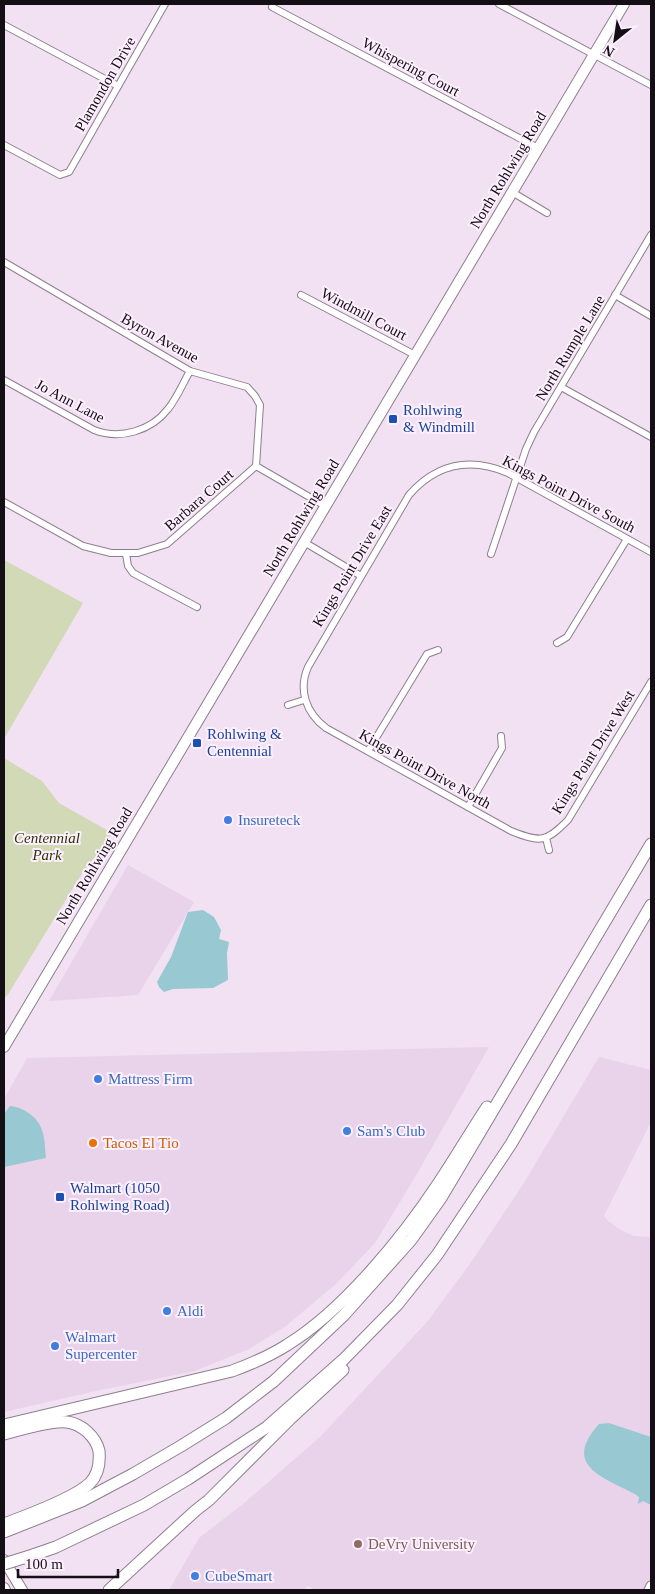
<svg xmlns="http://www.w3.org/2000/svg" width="655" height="1594" font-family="Georgia,serif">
  <rect width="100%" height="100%" fill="#f1e1f2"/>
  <g fill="#e9d3ea">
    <path d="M128,865L194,902L138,995L49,1001Z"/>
    <path d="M489,1047L414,1179L375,1243L337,1283L286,1326L249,1349L195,1371L96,1391L4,1412V1099L27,1058Z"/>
    <path d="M599,1057L651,1070V1122L604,1216L608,1221L621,1230L634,1236L651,1237L650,1590H316L307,1586L305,1590H169L199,1538L243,1504L320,1437L427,1322L472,1261L522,1186Z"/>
  </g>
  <g fill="#d2d9b7">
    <path d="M4,560L83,603L4,739Z"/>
    <path d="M4,758L42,781L59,803L112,833L105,845L84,870L7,996L4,997Z"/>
  </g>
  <g fill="#98c9d2">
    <path d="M203,910L214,917L221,930L219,939L229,942L227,953L228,980L213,988L173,989L164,992L159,987L157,982L171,957L188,912Z"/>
    <path d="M10,1106C23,1107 38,1117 42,1130C45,1138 45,1149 46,1158L4,1167V1114Z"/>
    <path d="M609,1423L651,1437V1505L643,1501L638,1504L639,1497L635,1494C602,1477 562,1465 599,1424Z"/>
  </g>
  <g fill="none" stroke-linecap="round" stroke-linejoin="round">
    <defs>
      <g id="street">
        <path d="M499,4L651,85"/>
        <path d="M272,7L538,148"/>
        <path d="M4,25L118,86"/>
        <path d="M4,145L60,175L69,172L165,4"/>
        <path d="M512,192L547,213"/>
        <path d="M4,262L190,371L247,387L255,396L260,405L256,466L325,506"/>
        <path d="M301,295L415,355"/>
        <path d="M615,295L651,316"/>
        <path d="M4,380L94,430C120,440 151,431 168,409C177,398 183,383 190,371"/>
        <path d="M561,387L651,437"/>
        <path d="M4,502L83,546L111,553H138L167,544L256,466"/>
        <path d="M304,542L361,576"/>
        <path d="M651,552L508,473C470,457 437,463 409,495L308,667C298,690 306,713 326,728L511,831C541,843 546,842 568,820L651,682"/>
        <path d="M126,554L128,566L133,573L197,607"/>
        <path d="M491,554L526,449L534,432L651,235"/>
        <path d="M557,643L567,637L627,539"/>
        <path d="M288,705L304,700"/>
        <path d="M368,751L427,654L438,650"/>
        <path d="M468,807L502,748L501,736"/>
        <path d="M546,838L549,850"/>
      </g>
      <path id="secondary" d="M649,1590L651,1586"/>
      <g id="primary">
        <path d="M4,1047L624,4"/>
        <path d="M4,1560L22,1590"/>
        <path d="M4,1588L5,1590"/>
      </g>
      <g id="highway">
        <path d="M4,1425L232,1371C251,1364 270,1356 287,1345C344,1310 403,1237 440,1181C456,1157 471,1131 487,1107"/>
        <path d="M4,1434C18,1430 54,1420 67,1422C82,1424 96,1437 99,1451C100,1462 98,1475 90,1483C76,1497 23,1517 4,1524"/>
        <path d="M4,1532L82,1501L133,1474L181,1446L226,1418L274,1381L344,1315L411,1240L441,1198L651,844"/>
        <path d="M33,1555L56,1547L144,1505L188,1479L267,1427L343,1360L397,1305L437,1255L511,1144L651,905"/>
        <path d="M109,1590L195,1511L209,1500L290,1419L343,1370"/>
      </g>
    </defs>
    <use href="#street" stroke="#8e7f8f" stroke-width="8"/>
    <use href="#secondary" stroke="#8e7f8f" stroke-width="11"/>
    <use href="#primary" stroke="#8e7f8f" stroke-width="12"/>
    <use href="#highway" stroke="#8e7f8f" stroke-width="13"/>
    <use href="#street" stroke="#fff" stroke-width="6"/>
    <use href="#secondary" stroke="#fff" stroke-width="9"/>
    <use href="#primary" stroke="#fff" stroke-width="10"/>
    <use href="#highway" stroke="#fff" stroke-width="11"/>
    <defs>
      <path id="highway-bridge" d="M4,1564L33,1555"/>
    </defs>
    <use href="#highway-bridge" stroke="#8e7f8f" stroke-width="13" stroke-linecap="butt"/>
    <use href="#highway-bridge" stroke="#fff" stroke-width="11"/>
  </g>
  <g fill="#1a4fb4" stroke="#fdeffd" stroke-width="2">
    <rect x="388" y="414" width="10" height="10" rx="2.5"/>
    <rect x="192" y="738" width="10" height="10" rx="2.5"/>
    <rect x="55" y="1192" width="10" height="10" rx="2.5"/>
  </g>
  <g fill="#3f7fe0" stroke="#fdeffd" stroke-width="2">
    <circle cx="228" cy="820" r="5"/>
    <circle cx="98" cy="1079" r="5"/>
    <circle cx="347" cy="1131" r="5"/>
    <circle cx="167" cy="1311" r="5"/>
    <circle cx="55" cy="1346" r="5"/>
    <circle cx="195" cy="1576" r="5"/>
  </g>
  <circle fill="#e8710a" stroke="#fdeffd" stroke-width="2" cx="93" cy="1143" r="5"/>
  <circle fill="#8d6e63" stroke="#fdeffd" stroke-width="2" cx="358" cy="1544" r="5"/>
  <g text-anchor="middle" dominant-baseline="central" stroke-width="4" stroke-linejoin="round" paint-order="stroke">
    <g font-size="15" fill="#140f14" stroke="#fdeffd">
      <text transform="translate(411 67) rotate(28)">Whispering Court</text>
      <text transform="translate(105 84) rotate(-60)">Plamondon Drive</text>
      <text transform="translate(508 170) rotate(-59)">North Rohlwing Road</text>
      <text transform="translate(364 314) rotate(28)">Windmill Court</text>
      <text transform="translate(160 338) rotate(29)">Byron Avenue</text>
      <text transform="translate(570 348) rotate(-59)">North Rumple Lane</text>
      <text transform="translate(70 401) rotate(28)">Jo Ann Lane</text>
      <text transform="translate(569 494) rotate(28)">Kings Point Drive South</text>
      <text transform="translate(199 500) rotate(-41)">Barbara Court</text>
      <text transform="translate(301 518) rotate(-59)">North Rohlwing Road</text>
      <text transform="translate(352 566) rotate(-59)">Kings Point Drive East</text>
      <text transform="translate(593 752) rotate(-58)">Kings Point Drive West</text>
      <text transform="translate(425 769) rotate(29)">Kings Point Drive North</text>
      <text transform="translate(94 866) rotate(-59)">North Rohlwing Road</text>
    </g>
    <g font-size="15" fill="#164399" stroke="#fdeffd" text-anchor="start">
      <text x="403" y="410">Rohlwing<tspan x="403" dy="17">&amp; Windmill</tspan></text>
      <text x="207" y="734">Rohlwing &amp;<tspan x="207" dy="17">Centennial</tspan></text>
      <text x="70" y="1188">Walmart (1050<tspan x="70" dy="17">Rohlwing Road)</tspan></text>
    </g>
    <g font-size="15" fill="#366cbe" stroke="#fdeffd" text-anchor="start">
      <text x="238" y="820">Insureteck</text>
      <text x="108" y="1079">Mattress Firm</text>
      <text x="357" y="1131">Sam's Club</text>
      <text x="177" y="1311">Aldi</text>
      <text x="65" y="1337">Walmart<tspan x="65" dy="17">Supercenter</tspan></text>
      <text x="205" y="1576">CubeSmart</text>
    </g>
    <g font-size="15" font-style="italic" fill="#2d3303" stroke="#fdeffd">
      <text x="47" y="838">Centennial<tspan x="47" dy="17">Park</tspan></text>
    </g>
    <g font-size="15" fill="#c56008" stroke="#fdeffd" text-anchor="start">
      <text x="103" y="1143">Tacos El Tio</text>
    </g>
    <g font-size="15" fill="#785e54" stroke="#fdeffd" text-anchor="start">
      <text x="368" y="1544">DeVry University</text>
    </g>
  </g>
  <rect width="655" height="1594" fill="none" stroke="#140f14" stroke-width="10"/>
  <g transform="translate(615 40) rotate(210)" stroke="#fdeffd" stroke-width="4" paint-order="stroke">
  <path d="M0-4L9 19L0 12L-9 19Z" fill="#140f14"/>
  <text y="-8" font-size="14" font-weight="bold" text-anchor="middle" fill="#140f14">N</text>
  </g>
  <path d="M18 1569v8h100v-8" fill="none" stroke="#140f14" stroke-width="2.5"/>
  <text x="25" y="1569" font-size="15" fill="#140f14" stroke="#fdeffd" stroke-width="4" paint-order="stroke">100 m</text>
</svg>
